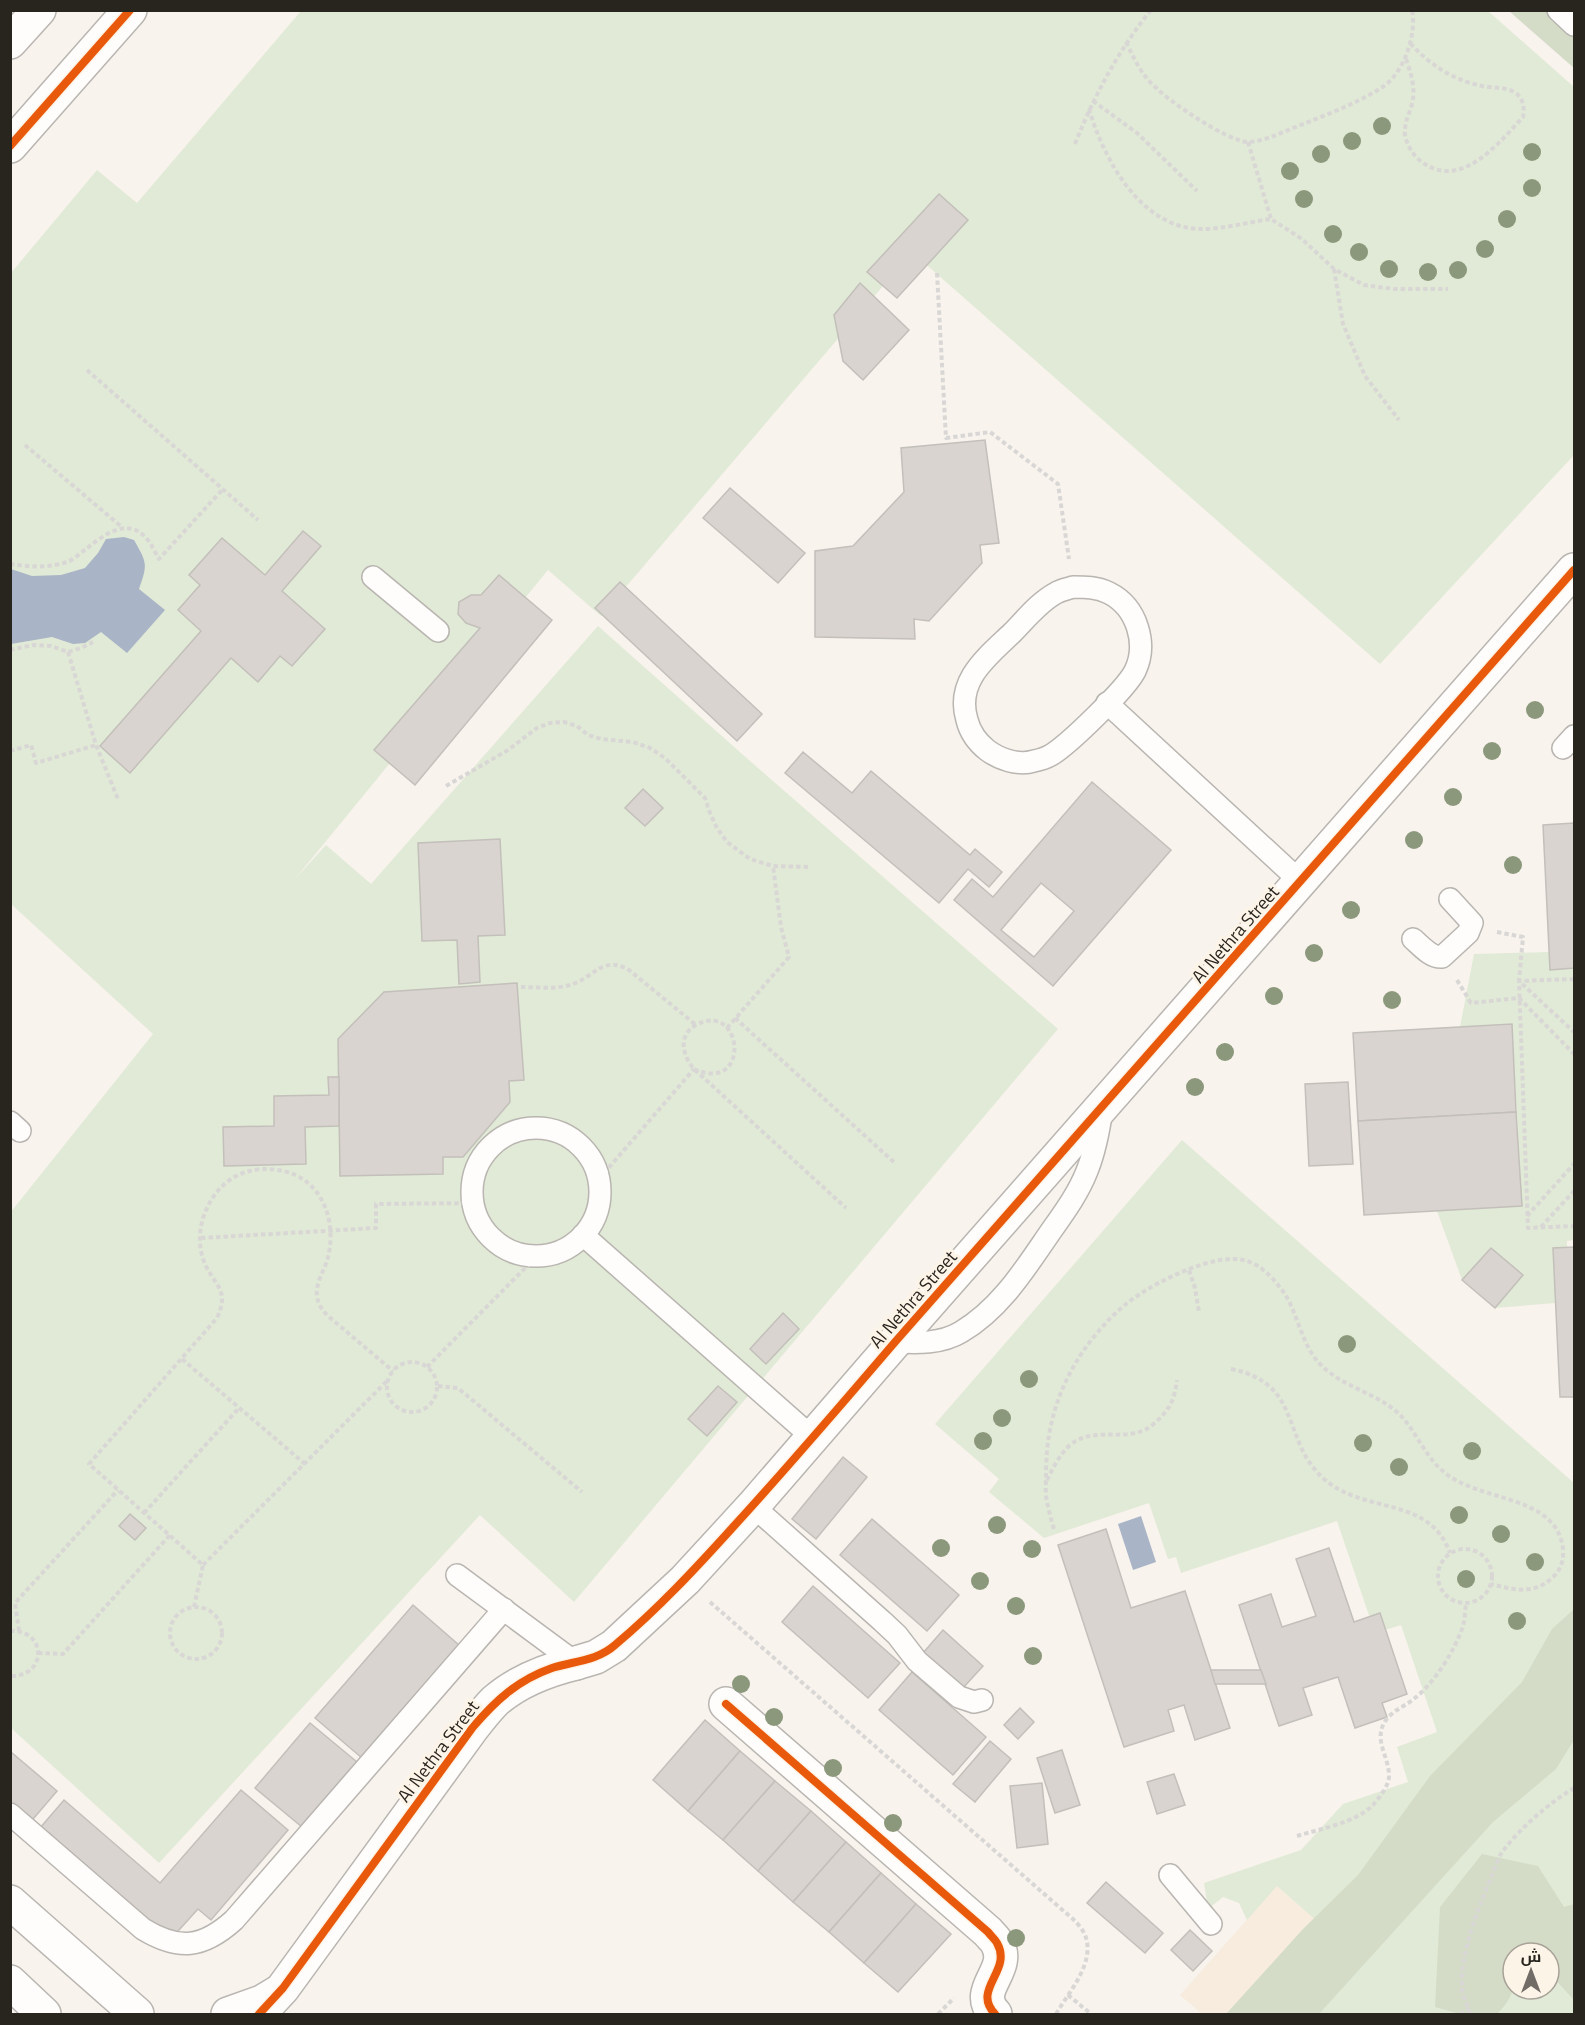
<svg xmlns="http://www.w3.org/2000/svg" width="1585" height="2025" font-family="'Titillium Web',Cairo,sans-serif">
  <rect width="100%" height="100%" fill="#f8f3ed"/>
  <path fill="#f7ecde" d="M1277,1886L1328,1931L1254,2014H1202L1180,1995Z"/>
  <g fill="#e1ead6" fill-rule="evenodd">
    <path d="M301,11H1488L1574,87V455L1380,664L912,252L601,616L548,570L295,879L326,845L371,884L598,626L750,761L1058,1029L574,1602L480,1515L159,1863L11,1728L10,1213L153,1034L11,904V273L97,170L137,203Z"/>
    <path d="M1549,952L1550,969L1574,968V1240L1567,1241L1568,1302L1495,1308L1523,1275L1491,1248L1462,1280L1437,1211L1522,1206L1512,1024L1460,1027L1474,954Z"/>
    <path d="M1182,1140L1574,1483V2014H1254L1328,1931L1277,1886L1247,1920L1239,1903L1223,1897L1208,1909L1204,1883L1301,1850L1343,1804L1408,1782L1397,1747L1437,1732L1401,1625L1375,1633L1337,1521L1181,1573L1176,1557L1168,1559L1149,1503L1044,1538L989,1492L999,1479L935,1424ZM1513,1953H1549V1989H1513Z"/>
  </g>
  <g fill="#d4dcc8">
    <path d="M1509,11H1574V68Z"/>
    <path d="M1574,1609V1740L1556,1769L1493,1822L1319,2014H1226L1303,1929L1358,1875L1430,1776L1522,1682L1552,1629Z"/>
    <path d="M1482,1854L1538,1866L1564,1907L1574,1904V2000L1549,1973V1953H1530L1525,1948L1523,1953H1513C1513,1982 1519,1992 1497,2014H1460L1435,2007L1440,1907Z"/>
  </g>
  <g fill="#a9b4c7">
    <path d="M124,537L134,540C147,563 148,564 139,589L165,610L127,653L101,632L85,643L73,644L52,637L11,644V569L32,576L61,575L85,568L98,553L106,539Z"/>
    <path d="M1141,1516L1156,1562L1133,1570L1118,1524Z"/>
  </g>
  <g fill="#d9d4cf" stroke="#c3bfba" stroke-width="1.5" fill-rule="evenodd">
    <path d="M939,194L968,220L897,298L867,272Z"/>
    <path d="M860,283L909,330L863,380L843,361L834,315Z"/>
    <path d="M985,440L999,543L980,545L982,563L929,621L914,619L915,639L815,637V551L853,546L904,492L901,448Z"/>
    <path d="M730,488L805,553L778,583L703,518Z"/>
    <path d="M303,531L321,546L282,591L325,629L292,666L280,656L258,682L231,658L130,773L100,746L201,631L178,610L200,585L189,575L222,538L265,575Z"/>
    <path d="M499,575L552,620L415,785L374,750L480,628L466,623L458,614L459,602L471,595H481Z"/>
    <path d="M620,582L762,714L737,741L595,608Z"/>
    <path d="M803,752L852,793L871,771L970,855L975,849L1002,872L989,887L968,869L939,903L785,773Z"/>
    <path d="M1092,782L1171,850L1053,986L954,900L972,879L993,897ZM1041,883L1074,911L1034,957L1001,930Z"/>
    <path d="M643,789L663,808L645,826L625,808Z"/>
    <path d="M1574,823V968L1550,970L1543,825Z"/>
    <path d="M500,839L505,935L478,936L480,982L459,984L457,940L422,941L418,843Z"/>
    <path d="M517,983L524,1080L509,1081L510,1102L463,1157H443V1174L340,1176L338,1039L384,992Z"/>
    <path d="M1512,1024L1516,1112L1358,1121L1353,1033Z"/>
    <path d="M328,1077H339V1126L305,1127L306,1164L224,1166L223,1127L274,1126V1096L329,1095Z"/>
    <path d="M1348,1082L1353,1164L1309,1166L1305,1084Z"/>
    <path d="M1516,1112L1522,1206L1364,1215L1358,1121Z"/>
    <path d="M1574,1247V1397H1560L1553,1248Z"/>
    <path d="M1491,1248L1523,1275L1495,1308L1462,1280Z"/>
    <path d="M783,1313L799,1329L766,1364L750,1349Z"/>
    <path d="M718,1386L737,1402L707,1436L688,1419Z"/>
    <path d="M843,1457L867,1477L816,1539L792,1519Z"/>
    <path d="M130,1514L146,1528L135,1540L119,1526Z"/>
    <path d="M872,1519L959,1595L927,1631L840,1555Z"/>
    <path d="M1106,1529L1131,1608L1185,1591L1230,1728L1195,1740L1184,1705L1168,1710L1174,1731L1124,1747L1058,1545Z"/>
    <path d="M1329,1548L1354,1622L1380,1613L1407,1694L1382,1703L1387,1717L1355,1728L1338,1677L1303,1688L1312,1715L1279,1726L1239,1605L1271,1594L1282,1627L1316,1616L1296,1559Z"/>
    <path d="M813,1586L900,1663L868,1698L782,1622Z"/>
    <path d="M413,1605L459,1645L362,1758L315,1718Z"/>
    <path d="M943,1630L983,1666L963,1688L923,1653Z"/>
    <path d="M1211,1670H1261L1266,1684H1215Z"/>
    <path d="M912,1672L986,1737L953,1775L879,1710Z"/>
    <path d="M1020,1708L1034,1722L1018,1739L1004,1725Z"/>
    <path d="M705,1720L740,1751L688,1811L653,1780Z"/>
    <path d="M310,1723L357,1762L302,1827L255,1788Z"/>
    <path d="M990,1741L1011,1759L975,1802L953,1784Z"/>
    <path d="M1062,1750L1080,1805L1055,1813L1037,1758Z"/>
    <path d="M740,1751L775,1781L723,1840L688,1811Z"/>
    <path d="M11,1752L57,1791L28,1825L10,1809Z"/>
    <path d="M1174,1774L1185,1805L1157,1814L1147,1782Z"/>
    <path d="M775,1781L811,1811L758,1871L723,1840Z"/>
    <path d="M1042,1783L1048,1844L1017,1848L1010,1786Z"/>
    <path d="M241,1790L288,1830L211,1920L198,1909L170,1940L40,1828L64,1800L160,1883Z"/>
    <path d="M811,1811L846,1842L793,1902L758,1871Z"/>
    <path d="M846,1842L881,1873L829,1932L793,1902Z"/>
    <path d="M881,1873L916,1904L864,1963L829,1932Z"/>
    <path d="M1106,1882L1163,1933L1145,1953L1087,1903Z"/>
    <path d="M916,1904L951,1934L898,1992L864,1963Z"/>
    <path d="M1190,1930L1212,1951L1193,1971L1171,1950Z"/>
  </g>
  <g fill="none" stroke-linecap="round" stroke-linejoin="round">
    <defs>
      <g id="lane">
        <path d="M1558,10L1574,25"/>
        <path d="M373,577L438,631"/>
        <path d="M1073,587C1085,587 1097,587 1109,593C1137,607 1148,644 1135,671C1126,689 1068,745 1051,755C1046,758 1039,760 1034,761C1018,766 999,759 987,750C977,742 970,732 967,720C955,681 987,657 1012,633C1025,620 1039,602 1056,593C1061,590 1067,589 1073,587Z"/>
        <path d="M1107,703L1301,882"/>
        <path d="M1563,748L1574,736"/>
        <path d="M1413,939C1421,946 1431,958 1442,957L1468,933L1472,923L1450,899"/>
        <path d="M10,1122L20,1131"/>
        <circle cx="536" cy="1192" r="64"/>
        <path d="M583,1235L813,1438"/>
        <path d="M895,1342C918,1343 941,1344 961,1332C1000,1309 1025,1269 1049,1234C1063,1214 1078,1194 1087,1171C1095,1151 1099,1130 1102,1109"/>
        <path d="M753,1506L882,1621L897,1635L917,1661L959,1697L974,1702L982,1700"/>
        <path d="M457,1575L576,1663"/>
        <path d="M10,1814L143,1929C179,1951 203,1948 234,1920L504,1609"/>
        <path d="M1170,1875L1211,1924"/>
      </g>
      <g id="street">
        <path d="M576,1663L596,1657L614,1646L685,1580L753,1506L895,1342L1574,570"/>
        <path d="M726,1704L988,1932C991,1936 995,1939 997,1943C1013,1971 971,1989 995,2014"/>
      </g>
      <g id="secondary">
        <path d="M10,42L39,10"/>
        <path d="M10,146L130,10"/>
        <path d="M10,1902L137,2014"/>
        <path d="M10,1982L44,2014"/>
        <path d="M228,2014L262,2002L277,1993"/>
        <path d="M259,2014L283,1988L473,1727C480,1718 487,1709 495,1701C518,1681 547,1670 576,1663"/>
      </g>
    </defs>
    <use href="#lane" stroke="#b9b5b0" stroke-width="24"/>
    <use href="#street" stroke="#b9b5b0" stroke-width="36"/>
    <use href="#secondary" stroke="#b9b5b0" stroke-width="36"/>
    <g stroke="#d9d7d5" stroke-width="4" stroke-dasharray="4.5 3" stroke-linecap="butt">
      <path d="M1126,42C1133,56 1139,70 1150,82C1165,99 1225,140 1247,142C1256,142 1265,139 1274,136C1308,121 1353,107 1384,86C1404,72 1417,34 1412,10"/>
      <path d="M1406,59C1411,73 1416,89 1412,104C1409,115 1404,123 1405,135C1407,145 1413,156 1422,162C1461,191 1499,143 1523,117C1525,107 1523,97 1514,92C1506,87 1492,88 1482,86C1453,80 1430,65 1410,43"/>
      <path d="M1093,101L1137,133L1197,191"/>
      <path d="M1089,109C1103,157 1139,226 1198,229C1220,230 1248,222 1271,219L1302,239L1334,269L1364,285L1394,289H1448"/>
      <path d="M1248,142L1271,219"/>
      <path d="M1075,144C1094,96 1118,51 1151,10"/>
      <path d="M1334,269L1343,324L1365,376L1399,420"/>
      <path d="M937,273L946,438L990,432L1058,484L1069,559"/>
      <path d="M87,370L258,520"/>
      <path d="M25,445L123,528"/>
      <path d="M10,564C29,567 49,568 67,562C73,560 80,553 86,549C105,534 130,514 150,543C153,548 156,554 159,559L223,489"/>
      <path d="M10,650L33,645L51,646L68,652L81,648L93,642"/>
      <path d="M68,652L96,745L118,799"/>
      <path d="M10,751L31,745L36,763L96,745"/>
      <path d="M446,786L508,750L537,728L550,723L564,722L577,726L588,735L601,739L633,742L650,748L665,758L705,798L710,813L717,828L727,842L750,859L773,866L810,867"/>
      <path d="M1497,932L1523,937L1519,981L1574,1032"/>
      <path d="M1574,979L1519,981L1528,1228L1574,1226"/>
      <path d="M1457,980L1471,1003L1519,998L1574,1054"/>
      <path d="M521,987C538,987 557,990 573,984C595,976 604,955 629,970L696,1025"/>
      <path d="M735,1018L895,1163"/>
      <path d="M727,1028L789,957L781,927L773,866"/>
      <path d="M694,1069C752,1095 743,999 696,1025C678,1035 682,1055 694,1069L846,1208"/>
      <path d="M599,1179L694,1069"/>
      <path d="M1527,1216L1574,1164"/>
      <path d="M1541,1227L1574,1191"/>
      <path d="M201,1238L376,1228V1204L472,1203"/>
      <path d="M1189,1270L1195,1288L1199,1312"/>
      <path d="M182,1359L305,1464"/>
      <circle cx="412" cy="1387" r="25"/>
      <path d="M427,1367L536,1257"/>
      <path d="M1231,1369C1304,1384 1280,1440 1324,1479C1365,1515 1429,1495 1450,1553"/>
      <path d="M438,1386L458,1388L582,1492"/>
      <path d="M1047,1480C1053,1468 1060,1454 1070,1445C1092,1427 1119,1440 1142,1431C1149,1429 1156,1422 1161,1417C1172,1406 1175,1395 1177,1380"/>
      <path d="M144,1513L239,1408"/>
      <path d="M1054,1529C1051,1520 1049,1511 1047,1502C1045,1493 1046,1483 1046,1474C1046,1421 1062,1375 1097,1333C1108,1320 1120,1308 1134,1298C1158,1281 1217,1251 1247,1261C1261,1265 1273,1278 1282,1290C1298,1311 1300,1343 1320,1364C1340,1385 1369,1391 1392,1408C1414,1424 1422,1454 1444,1472C1478,1502 1557,1494 1563,1549C1564,1560 1561,1570 1552,1578C1534,1595 1513,1590 1491,1584"/>
      <circle cx="1465" cy="1576" r="27"/>
      <path d="M203,1565L388,1380"/>
      <path d="M710,1602L1074,1920C1078,1924 1083,1930 1085,1935C1096,1962 1069,1992 1056,2014"/>
      <path d="M194,1607L203,1565L89,1464L217,1318C230,1290 215,1286 205,1264C192,1234 205,1197 231,1179C246,1169 265,1167 283,1171C322,1179 337,1221 328,1257C325,1270 315,1283 317,1296C318,1304 322,1310 328,1316L393,1371"/>
      <circle cx="196" cy="1633" r="26"/>
      <path d="M10,1631C47,1629 48,1677 10,1676"/>
      <path d="M19,1631L15,1603L118,1490"/>
      <path d="M38,1653L63,1654L170,1535"/>
      <path d="M1297,1836C1320,1829 1357,1822 1373,1805C1379,1798 1388,1787 1389,1777C1390,1758 1372,1739 1386,1720C1393,1710 1406,1706 1415,1698C1435,1682 1455,1650 1463,1626C1465,1619 1465,1611 1466,1603"/>
      <path d="M1068,1995L1091,2014"/>
      <path d="M938,2014L954,1998"/>
      <path d="M1460,2014L1469,2009"/>
      <path d="M1470,2014C1468,2006 1463,1997 1462,1988C1460,1952 1479,1906 1493,1873C1496,1867 1498,1858 1502,1852C1521,1827 1548,1804 1574,1788"/>
    </g>
    <use href="#lane" stroke="#fefdfc" stroke-width="21"/>
    <use href="#street" stroke="#fefdfc" stroke-width="33"/>
    <use href="#secondary" stroke="#fefdfc" stroke-width="33"/>
    <defs>
      <g id="cycleway">
        <path d="M10,146L130,10"/>
        <path d="M726,1704L988,1932C991,1936 995,1939 997,1943C1013,1971 971,1989 995,2014"/>
        <path d="M259,2014L283,1988L473,1727C496,1700 518,1680 552,1668C574,1661 597,1661 615,1645C658,1609 696,1568 734,1526C789,1466 842,1404 895,1342L1574,570"/>
      </g>
    </defs>
    <use href="#cycleway" stroke="#fdf4e8" stroke-width="11"/>
    <use href="#cycleway" stroke="#e8590c" stroke-width="8"/>
  </g>
  <g fill="#8c987c">
    <circle cx="1382" cy="126" r="9"/>
    <circle cx="1352" cy="141" r="9"/>
    <circle cx="1532" cy="152" r="9"/>
    <circle cx="1321" cy="154" r="9"/>
    <circle cx="1290" cy="171" r="9"/>
    <circle cx="1532" cy="188" r="9"/>
    <circle cx="1304" cy="199" r="9"/>
    <circle cx="1507" cy="219" r="9"/>
    <circle cx="1333" cy="234" r="9"/>
    <circle cx="1485" cy="249" r="9"/>
    <circle cx="1359" cy="252" r="9"/>
    <circle cx="1389" cy="269" r="9"/>
    <circle cx="1458" cy="270" r="9"/>
    <circle cx="1428" cy="272" r="9"/>
    <circle cx="1535" cy="710" r="9"/>
    <circle cx="1492" cy="751" r="9"/>
    <circle cx="1453" cy="797" r="9"/>
    <circle cx="1414" cy="840" r="9"/>
    <circle cx="1513" cy="865" r="9"/>
    <circle cx="1351" cy="910" r="9"/>
    <circle cx="1314" cy="953" r="9"/>
    <circle cx="1274" cy="996" r="9"/>
    <circle cx="1392" cy="1000" r="9"/>
    <circle cx="1225" cy="1052" r="9"/>
    <circle cx="1195" cy="1087" r="9"/>
    <circle cx="1347" cy="1344" r="9"/>
    <circle cx="1029" cy="1379" r="9"/>
    <circle cx="1002" cy="1418" r="9"/>
    <circle cx="983" cy="1441" r="9"/>
    <circle cx="1363" cy="1443" r="9"/>
    <circle cx="1472" cy="1451" r="9"/>
    <circle cx="1399" cy="1467" r="9"/>
    <circle cx="1459" cy="1515" r="9"/>
    <circle cx="997" cy="1525" r="9"/>
    <circle cx="1501" cy="1534" r="9"/>
    <circle cx="941" cy="1548" r="9"/>
    <circle cx="1032" cy="1549" r="9"/>
    <circle cx="1535" cy="1562" r="9"/>
    <circle cx="1466" cy="1579" r="9"/>
    <circle cx="980" cy="1581" r="9"/>
    <circle cx="1016" cy="1606" r="9"/>
    <circle cx="1517" cy="1621" r="9"/>
    <circle cx="1033" cy="1656" r="9"/>
    <circle cx="741" cy="1684" r="9"/>
    <circle cx="774" cy="1717" r="9"/>
    <circle cx="833" cy="1768" r="9"/>
    <circle cx="893" cy="1823" r="9"/>
    <circle cx="1016" cy="1938" r="9"/>
  </g>
  <g text-anchor="middle" dominant-baseline="central" stroke-width="6" stroke-linejoin="round" paint-order="stroke">
    <g font-size="18" fill="#28241e" stroke="#fdf4e8">
      <text transform="translate(1235 934) rotate(-49)">Al Nethra Street</text>
      <text transform="translate(913 1299) rotate(-49)">Al Nethra Street</text>
      <text transform="translate(438 1751) rotate(-53)">Al Nethra Street</text>
    </g>
  </g>
  <rect width="1585" height="2025" fill="none" stroke="#28241e" stroke-width="24"/>
  <g transform="translate(1531 1971)"><circle r="28" fill="#fdf4e8" stroke="#a8a197" stroke-width="1.5"/>
  <path d="M0-4.5L10 22L0 15L-10 22Z" fill="#716c66"/>
  <text y="-9" font-size="16" font-weight="bold" text-anchor="middle" fill="#28241e">ش</text>
  </g>
</svg>
